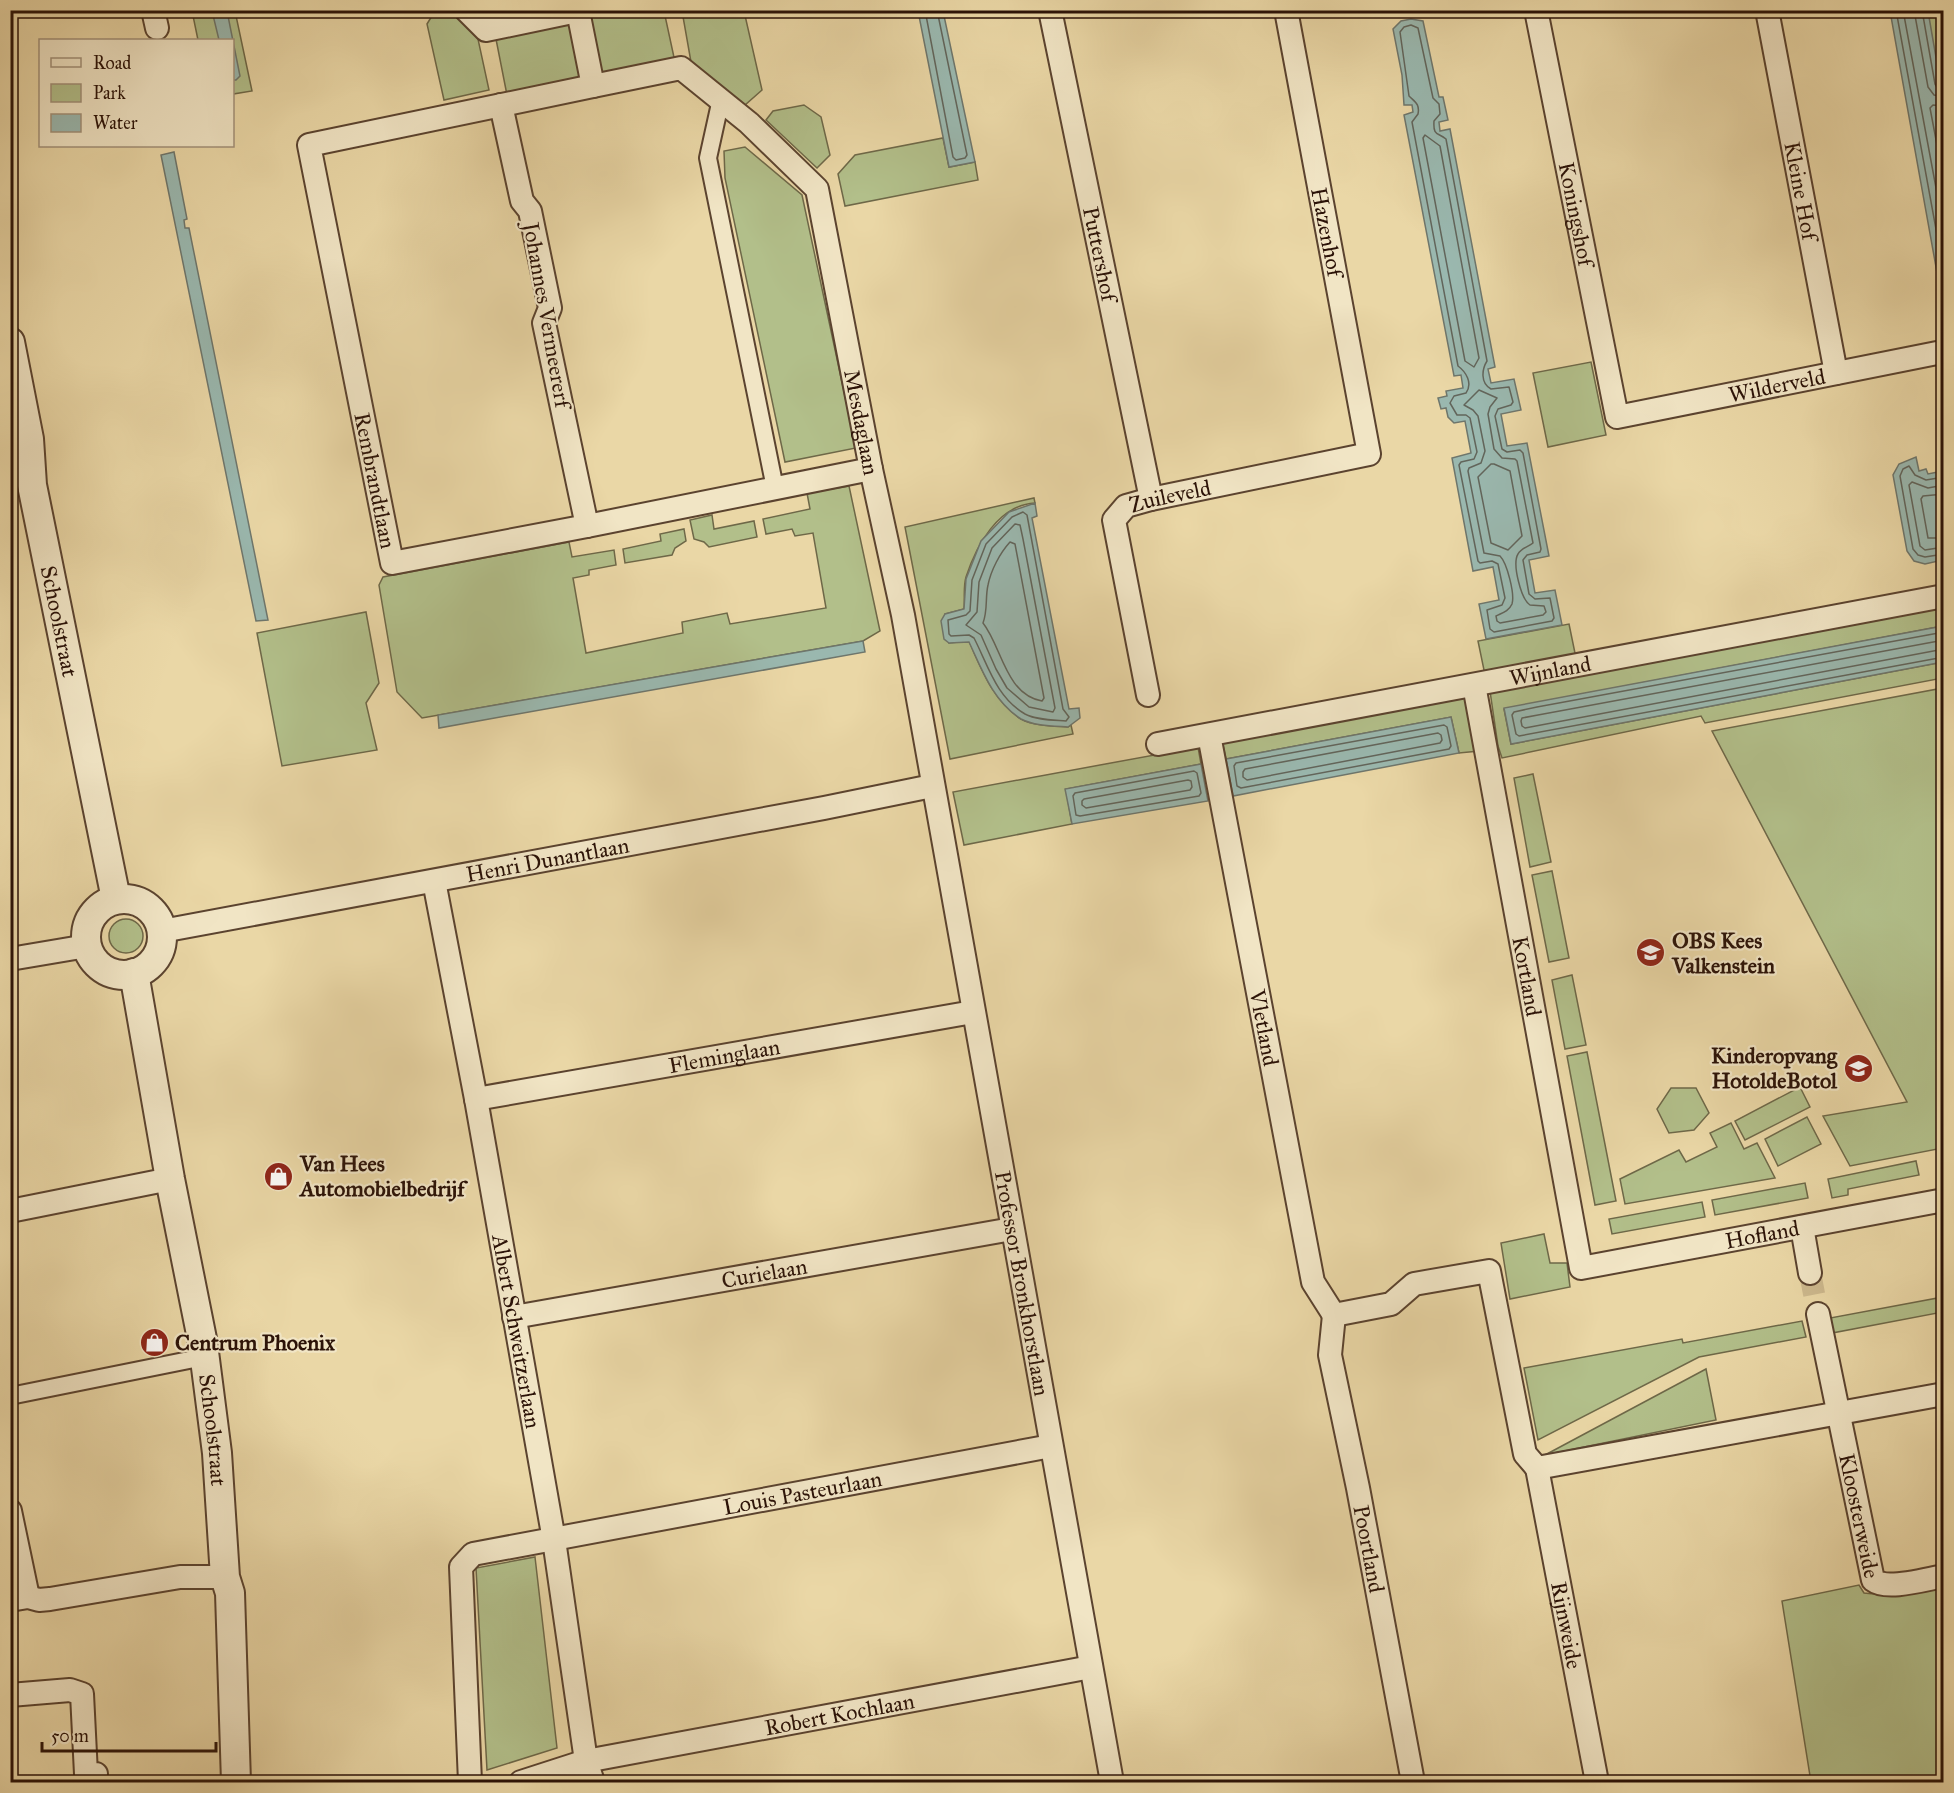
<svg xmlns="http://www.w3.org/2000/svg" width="1954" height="1793" font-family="'IM FELL Great Primer',serif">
  <rect width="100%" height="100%" fill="#ead7a6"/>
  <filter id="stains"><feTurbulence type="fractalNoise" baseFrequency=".00333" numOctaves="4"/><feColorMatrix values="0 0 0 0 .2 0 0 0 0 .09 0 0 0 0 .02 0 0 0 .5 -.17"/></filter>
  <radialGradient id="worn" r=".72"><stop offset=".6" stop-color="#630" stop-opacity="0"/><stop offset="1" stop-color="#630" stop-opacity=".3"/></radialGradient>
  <g fill="#b2bf8a" stroke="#6e6848" stroke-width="1.5">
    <path d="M192,11H235L252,91L233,94L232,40H198Z"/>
    <path d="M435,11H452L478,39L489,90L444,100L427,24Z"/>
    <path d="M619,11H664L675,62L596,78L583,17Z"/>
    <path d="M682,11H744L762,90L745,105L691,62Z"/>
    <path d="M1928,16L1943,17V98Z"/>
    <path d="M573,19L586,79L507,95L495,34Z"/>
    <path d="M804,105L821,117L830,155L817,168L766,120L773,111Z"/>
    <path d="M943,138L949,167L975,162L978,180L845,206L838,174L855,155Z"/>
    <path d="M745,147L802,195L856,448L785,462L725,178L724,151Z"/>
    <path d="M1591,362L1606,435L1548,447L1533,373Z"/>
    <path d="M849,486L880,631L863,641L422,718L397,692L379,585L383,577L569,542L572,557L614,550L616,565L589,570V575L573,578L586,653L683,633L682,622L727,613L730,624L826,608L813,533L795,536L792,529L766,534L763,519L810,509L807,493Z"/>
    <path d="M1034,498L1035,503C998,505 976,546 966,577C963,587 965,599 964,609L945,614L949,643L969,641C982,670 993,701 1021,719C1034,726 1053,726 1068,727L1071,725L1073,734L950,759L905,527Z"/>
    <path d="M712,515L714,529L754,521L757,537L709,547L704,542L694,539L690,520Z"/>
    <path d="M684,529L686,541L675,548L672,555L625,563L623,549L661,541L660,534Z"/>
    <path d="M1943,605V626L1504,709L1511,744L1943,662V678L1705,723L1701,716L1502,758L1498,746L1490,691Z"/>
    <path d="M366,612L379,683L366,703L377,750L282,766L257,633Z"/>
    <path d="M1569,624L1576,658L1485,675L1478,641Z"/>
    <path d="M1943,688V1148L1850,1166L1823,1116L1907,1102L1712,731Z"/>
    <path d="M1467,694L1479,751L1459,753L1451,717L1226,759L1222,741Z"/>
    <path d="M1198,747L1201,764L1066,789L1072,824L964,845L953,792Z"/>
    <path d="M1533,774L1551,862L1530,867L1514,778Z"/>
    <path d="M1552,871L1569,958L1549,962L1532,875Z"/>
    <circle cx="126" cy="936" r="17"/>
    <path d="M1572,975L1586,1045L1565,1049L1552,980Z"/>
    <path d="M1587,1052L1616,1201L1595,1205L1567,1056Z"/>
    <path d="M1800,1087L1810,1107L1745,1140L1735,1121Z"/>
    <path d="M1671,1088H1696L1709,1113L1694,1130L1669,1133L1657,1109Z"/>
    <path d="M1807,1117L1821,1144L1778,1166L1765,1139Z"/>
    <path d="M1731,1123L1744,1149L1757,1143L1775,1178L1625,1204L1620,1179L1679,1150L1686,1162L1717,1147L1710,1133Z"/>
    <path d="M1916,1161L1919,1175L1848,1189V1195L1832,1198L1828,1179Z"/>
    <path d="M1805,1183L1808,1198L1715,1215L1712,1200Z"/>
    <path d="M1702,1202L1705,1217L1612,1234L1609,1219Z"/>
    <path d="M1544,1234L1550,1263H1567L1570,1287L1510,1299L1501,1243Z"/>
    <path d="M1943,1297V1312L1832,1333L1830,1318Z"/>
    <path d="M1802,1321L1806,1337L1699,1357L1538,1440L1524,1368L1682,1339L1683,1343Z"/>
    <path d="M1706,1369L1716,1420L1545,1455Z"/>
    <path d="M535,1557L557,1748L487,1770L476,1568Z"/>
    <path d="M1943,1582V1782H1811L1782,1601L1859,1585L1864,1593L1874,1594Z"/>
  </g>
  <g fill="#9ab8af" stroke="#6e766c" stroke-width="1.5">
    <path d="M212,11H227L240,76L236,80H233L232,40H219Z"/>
    <path d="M918,11H943L975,162L949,167Z"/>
    <path d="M1890,11H1928L1943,98V306Z"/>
    <path d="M1411,19L1423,21L1439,97H1443L1448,120L1439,122L1440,131L1450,129L1495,367L1488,369L1491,383L1514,379L1521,410L1501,414L1507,446L1527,443L1549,556L1529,560L1535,593L1555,590L1562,625L1486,639L1479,604L1499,600L1493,567L1473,571L1452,458L1471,453L1465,421L1454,423L1448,417L1446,408L1441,409L1438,398L1447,396L1446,391L1463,388L1461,375L1454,376L1404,115L1413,112L1412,105H1404L1402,75L1393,29L1401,21Z"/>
    <path d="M174,152L187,219L184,220L185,228H189L268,620L256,621L161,155Z"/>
    <path d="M1916,457L1919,471L1926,469L1928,474L1943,471V560L1925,564L1914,561L1907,551L1893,475L1899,464Z"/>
    <path d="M1035,503L1037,516L1032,518L1069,709L1079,708L1080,718L1068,727C1054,726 1034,726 1021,719C993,701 982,670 969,642L949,643L944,639L941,621L945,614L964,609L966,579L981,541L1009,512Z"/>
    <path d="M1943,626V662L1511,744L1504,708Z"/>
    <path d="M863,641L865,652L439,728L438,715Z"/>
    <path d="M1451,717L1459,753L1233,796L1226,759Z"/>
    <path d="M1201,764L1208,801L1072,824L1065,789Z"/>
  </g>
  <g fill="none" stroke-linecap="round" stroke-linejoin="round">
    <g stroke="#62655b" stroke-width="1.5">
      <path d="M925,10L953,157L956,160L965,158L967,155L937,10"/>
      <path d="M1896,10L1944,273"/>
      <path d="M1903,10L1944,231"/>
      <path d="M1914,10L1928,87L1934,95L1944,97"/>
      <path d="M1922,10L1935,84L1938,89L1944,90"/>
      <path d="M1411,25L1418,28L1433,98L1439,104L1440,114L1434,121C1433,137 1438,132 1446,139L1487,361C1482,369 1480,383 1491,389L1509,387L1513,402L1511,405L1498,409L1495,416L1502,449L1507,452L1520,450L1523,453L1541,549L1540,552L1527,555L1523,560L1529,594L1535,599L1550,598L1554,618L1552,621L1494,632L1490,629L1487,610L1502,605L1505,598L1498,564L1492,561L1480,563L1478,561L1459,465L1461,462L1474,459L1477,452L1470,418L1466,415H1457L1450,403L1454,396L1466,393C1473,383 1466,372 1458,366L1412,122L1418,114C1420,104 1415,102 1409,96L1400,32L1404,27Z"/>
      <path d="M1944,106L1933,105L1930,108L1944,182"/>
      <path d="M1425,135L1440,146L1479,358L1474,367L1465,361L1423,138Z"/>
      <path d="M1479,390L1497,398L1490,407L1488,414L1494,449L1502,458L1515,459L1517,461L1533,543C1528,547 1521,548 1518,554C1512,564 1521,599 1530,605L1544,606L1546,612L1543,615L1500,623L1497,621L1496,616C1502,613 1509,611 1512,604C1515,594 1507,563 1500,556L1484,553L1468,471L1469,468L1481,463L1485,451L1478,416L1473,410L1464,405Z"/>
      <path d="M1494,464L1510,471L1522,536L1508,550L1491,543L1478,477L1491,464Z"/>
      <path d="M1944,477L1926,480L1915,475L1909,466L1903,469L1900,476L1913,549L1918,555L1925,557L1944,554"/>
      <path d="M1944,485L1928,488L1912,482L1909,485L1920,546L1925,550L1944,547"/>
      <path d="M1944,494L1923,496L1921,499L1928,538H1944"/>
      <path d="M1023,512L1027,515L1063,709L1069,717L1066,721C1053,720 1036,720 1025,714C996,697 988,665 974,638L969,635L951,636L949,634L948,620L966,615L970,611L972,580L986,544L1012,517Z"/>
      <path d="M1015,524L1020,525L1023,539L1055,708L1053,712L1029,707L1007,688L996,669L981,635L966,625L977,612L979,582L992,548Z"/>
      <path d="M1010,542L1015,544L1044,698L1042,701C1005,694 1002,647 983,623C988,610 985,598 988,585C991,570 1000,553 1010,542Z"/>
      <path d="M1944,632L1537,707L1514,712L1512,715L1516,734L1519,736L1944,657"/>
      <path d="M1944,640L1538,715L1522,718L1521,721L1522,726L1525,728L1944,649"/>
      <path d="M1444,725L1447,727L1451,746L1449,749L1241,788L1237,786L1234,766L1236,763Z"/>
      <path d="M1438,733L1441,735L1442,740L1440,743L1247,780L1243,777V772L1245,769Z"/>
      <path d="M1194,771L1197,773L1201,793L1199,796L1080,816L1076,815L1073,796L1075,793Z"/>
      <path d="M1188,780L1191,781L1192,787L1190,790L1086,808L1082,805V801L1084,799Z"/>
    </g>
    <path stroke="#cdb98e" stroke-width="22" stroke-dasharray="22 11" stroke-linecap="butt" d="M1810,1273L1818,1314"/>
    <defs>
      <g id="pedestrian">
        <path d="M721,99L708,158L775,488"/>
        <path d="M10,1396L204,1357"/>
      </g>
      <g id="minor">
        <path d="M153,10L157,28"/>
        <path d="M466,10L486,30L582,10"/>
        <path id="s1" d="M1050,10L1151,499"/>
        <path id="s2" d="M1536,10L1617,417L1937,353"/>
        <path id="s3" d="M1767,10L1836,373"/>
        <path id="s4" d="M578,11L593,86L681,68L749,123L817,189L871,469L903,615L1112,1782"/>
        <path id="s5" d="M593,86L309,145L392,563L587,526L871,469"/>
        <path d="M501,105L522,201L530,211L550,308L544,323L587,526"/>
        <path id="s6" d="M1474,685L1581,1268L1944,1200"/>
        <path id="s7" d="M1148,695L1114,520L1126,506L1151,499L1369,454L1286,10"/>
        <path id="s8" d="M1209,735L1313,1282L1334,1315"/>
        <path id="s9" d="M1158,744L1944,596"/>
        <path id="s10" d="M434,881L476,1099L554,1540L586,1761L593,1782"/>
        <path id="s11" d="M162,931L824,808L932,786"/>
        <path d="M10,959L87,946"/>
        <path id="s12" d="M476,1099L973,1012"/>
        <path d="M10,1211L170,1179"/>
        <path d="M1802,1227L1810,1273"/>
        <path id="s13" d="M1818,1314L1873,1580C1887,1591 1926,1579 1944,1576"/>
        <path d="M1334,1315L1391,1304L1414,1284L1489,1271L1525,1454L1537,1468L1944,1394"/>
        <path id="s14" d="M1334,1315L1330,1355L1358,1488L1413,1782"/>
        <path id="s15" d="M514,1317L1012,1229"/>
        <path id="s16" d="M1537,1468L1597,1782"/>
        <path d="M10,1511L28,1597"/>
        <path d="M10,1600L28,1597L39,1600L50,1599L180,1577H225"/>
        <path d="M10,1695L70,1690L82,1694L86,1774H96"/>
        <path id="s17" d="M470,1782L461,1567L473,1554L1051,1446"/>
        <path id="s18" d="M521,1782L586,1761L1091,1667"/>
      </g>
      <g id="tertiary">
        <path id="s19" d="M10,342L29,439L32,485L116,899"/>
        <circle cx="124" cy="937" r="38"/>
        <path id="s20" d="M134,973L170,1179L203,1344L217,1453L225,1577L230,1593L236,1782"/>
      </g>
    </defs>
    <use href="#pedestrian" stroke="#5b432f" stroke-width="20"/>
    <use href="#minor" stroke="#5b432f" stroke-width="26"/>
    <use href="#tertiary" stroke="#5b432f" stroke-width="32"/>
    <use href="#pedestrian" stroke="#f1e5c5" stroke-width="16"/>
    <use href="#minor" stroke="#f1e5c5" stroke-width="22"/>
    <use href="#tertiary" stroke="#f1e5c5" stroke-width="28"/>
  </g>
  <defs>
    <symbol id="school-disc" viewBox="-11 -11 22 22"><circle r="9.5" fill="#8f2418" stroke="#f1e5c5"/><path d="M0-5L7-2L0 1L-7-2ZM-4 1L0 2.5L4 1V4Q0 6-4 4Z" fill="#fff"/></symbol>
    <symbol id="shop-disc" viewBox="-11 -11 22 22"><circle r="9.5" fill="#8f2418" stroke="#f1e5c5"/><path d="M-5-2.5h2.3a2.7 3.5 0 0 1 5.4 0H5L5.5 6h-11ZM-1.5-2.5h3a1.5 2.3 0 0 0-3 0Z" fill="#fff"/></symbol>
  </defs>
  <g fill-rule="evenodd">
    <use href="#school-disc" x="1634" y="936" width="33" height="33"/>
    <use href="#school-disc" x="1842" y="1052" width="33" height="33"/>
    <use href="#shop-disc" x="262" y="1160" width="33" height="33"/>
    <use href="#shop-disc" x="138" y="1326" width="33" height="33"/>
  </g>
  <g text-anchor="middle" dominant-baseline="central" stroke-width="4.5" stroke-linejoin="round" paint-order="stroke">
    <g font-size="22" fill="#2b1207" stroke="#f1e5c5">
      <text stroke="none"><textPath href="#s3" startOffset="184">Kleine Hof</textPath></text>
      <text stroke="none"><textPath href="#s2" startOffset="208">Koningshof</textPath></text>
      <text transform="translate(1327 232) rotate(79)">Hazenhof</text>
      <text stroke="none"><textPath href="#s1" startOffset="249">Puttershof</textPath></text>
      <text transform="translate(547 315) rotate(80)">Johannes Vermeererf</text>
      <text stroke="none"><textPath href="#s2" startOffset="578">Wilderveld</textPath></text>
      <text stroke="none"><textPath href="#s4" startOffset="586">Mesdaglaan</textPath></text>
      <text stroke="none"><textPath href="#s5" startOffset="632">Rembrandtlaan</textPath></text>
      <text stroke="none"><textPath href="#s7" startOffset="242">Zuileveld</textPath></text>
      <text stroke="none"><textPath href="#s19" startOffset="284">Schoolstraat</textPath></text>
      <text stroke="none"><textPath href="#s9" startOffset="399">Wijnland</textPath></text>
      <text stroke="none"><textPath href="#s11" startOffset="392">Henri Dunantlaan</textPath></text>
      <text stroke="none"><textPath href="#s6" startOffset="296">Kortland</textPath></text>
      <text stroke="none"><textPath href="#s8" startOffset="298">Vletland</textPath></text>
      <text stroke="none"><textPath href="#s12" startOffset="252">Fleminglaan</textPath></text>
      <text stroke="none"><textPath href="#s6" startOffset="777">Hofland</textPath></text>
      <text stroke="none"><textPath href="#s15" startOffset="254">Curielaan</textPath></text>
      <text stroke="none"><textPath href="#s4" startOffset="1462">Professor Bronkhorstlaan</textPath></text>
      <text stroke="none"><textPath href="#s10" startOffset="458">Albert Schweitzerlaan</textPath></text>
      <text stroke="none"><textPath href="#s20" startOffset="464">Schoolstraat</textPath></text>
      <text stroke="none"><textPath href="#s17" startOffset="568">Louis Pasteurlaan</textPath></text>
      <text stroke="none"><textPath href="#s13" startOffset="206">Kloosterweide</textPath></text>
      <text stroke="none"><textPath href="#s14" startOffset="238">Poortland</textPath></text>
      <text stroke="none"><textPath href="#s16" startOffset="160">Rijnweide</textPath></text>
      <text stroke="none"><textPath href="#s18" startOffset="326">Robert Kochlaan</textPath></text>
    </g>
    <g font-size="22" font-weight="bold" fill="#2b1207" stroke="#f1e5c5" text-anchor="start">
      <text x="1672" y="940">OBS Kees<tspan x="1672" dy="25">Valkenstein</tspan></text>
      <text x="1837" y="1055" text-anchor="end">Kinderopvang<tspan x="1837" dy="25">HotoldeBotol</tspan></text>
      <text x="300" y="1163">Van Hees<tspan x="300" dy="25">Automobielbedrijf</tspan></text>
      <text x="175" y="1342">Centrum Phoenix</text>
    </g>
  </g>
  <rect width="1954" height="1793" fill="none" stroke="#ead7a6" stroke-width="36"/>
  <rect x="12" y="12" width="1930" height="1769" fill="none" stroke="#2b1207" stroke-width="3"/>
  <rect x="18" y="18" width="1918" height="1757" fill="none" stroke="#2b1207" stroke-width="1.5"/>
  <rect x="39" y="39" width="195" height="108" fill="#f1e5c5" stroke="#a29179" stroke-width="1.5"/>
  <rect x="51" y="58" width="30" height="9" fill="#f1e5c5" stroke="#a29179" stroke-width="1.5"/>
  <text x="93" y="69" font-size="18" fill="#2b1207">Road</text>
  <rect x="51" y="84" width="30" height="18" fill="#b2bf8a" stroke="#a29179" stroke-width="1.5"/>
  <text x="93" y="99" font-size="18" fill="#2b1207">Park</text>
  <rect x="51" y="114" width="30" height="18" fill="#9ab8af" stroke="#a29179" stroke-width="1.5"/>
  <text x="93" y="129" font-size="18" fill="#2b1207">Water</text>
  <path d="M42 1742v9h174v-9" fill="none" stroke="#2b1207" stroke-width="3"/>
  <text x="51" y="1742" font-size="18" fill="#2b1207" stroke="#f1e5c5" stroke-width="4.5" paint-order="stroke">50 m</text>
  <rect width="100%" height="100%" filter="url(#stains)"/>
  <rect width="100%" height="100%" fill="url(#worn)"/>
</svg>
